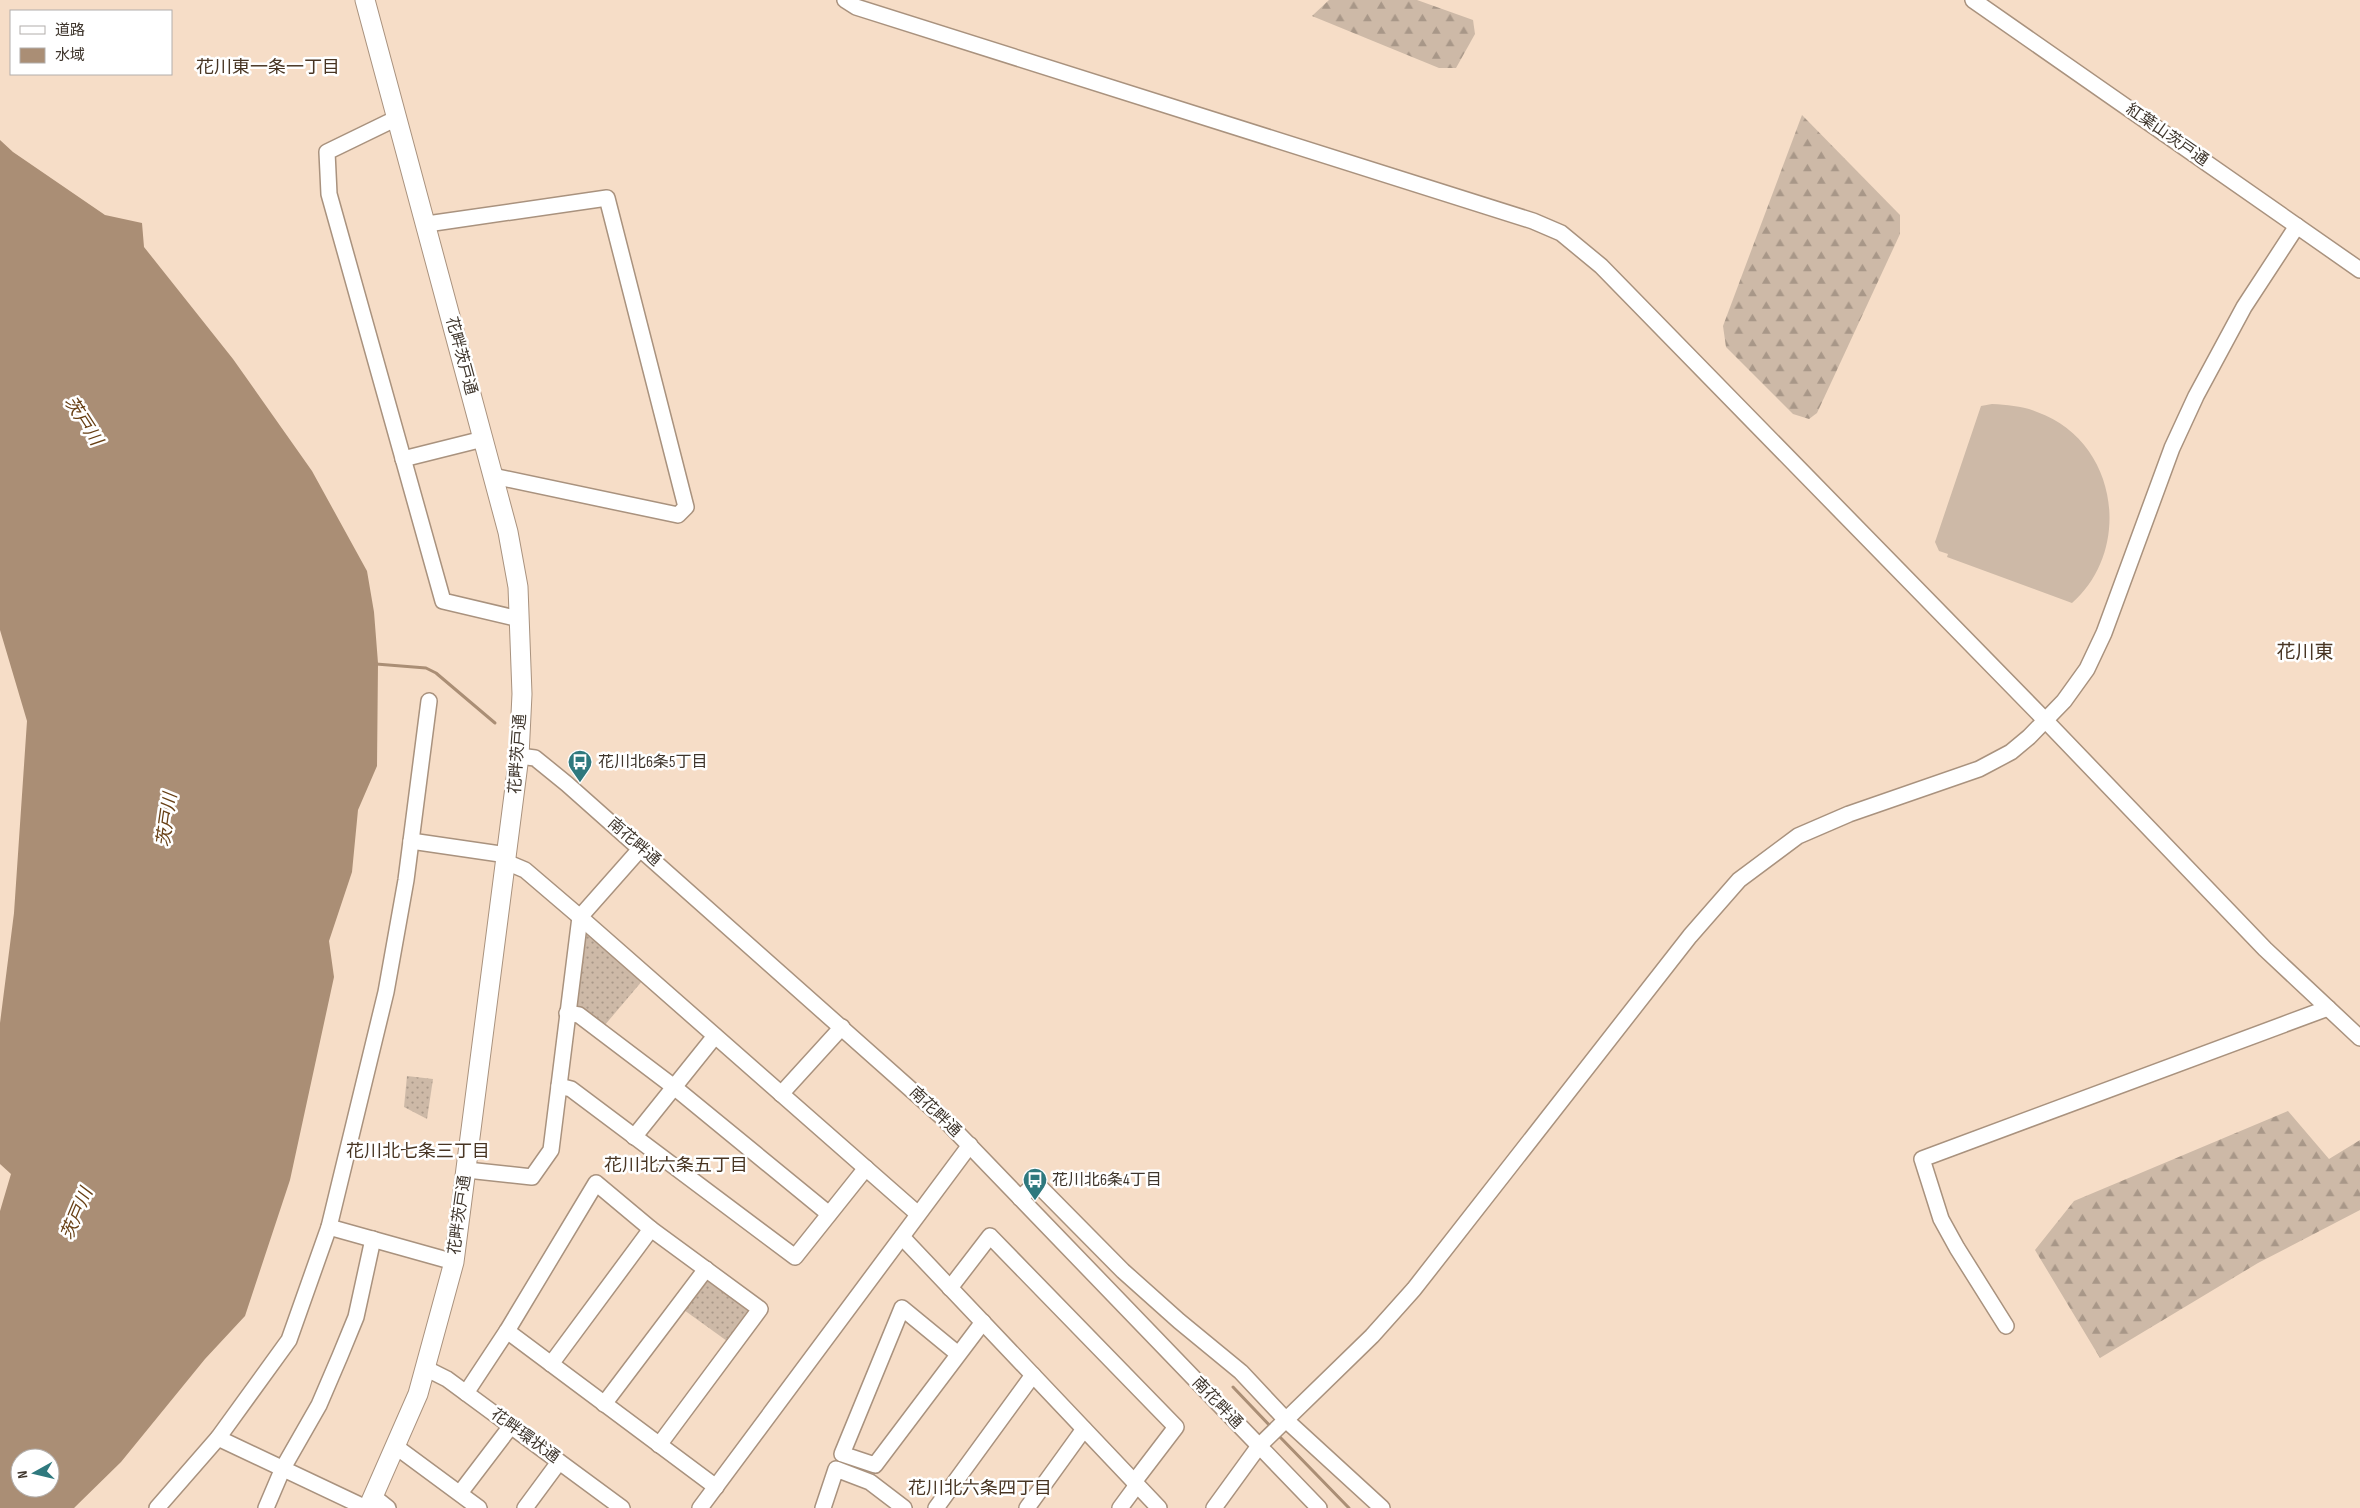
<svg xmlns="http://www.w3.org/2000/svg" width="2360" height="1508" font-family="'Sofia Sans Condensed','Noto Sans JP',sans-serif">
  <defs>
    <pattern id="grass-dots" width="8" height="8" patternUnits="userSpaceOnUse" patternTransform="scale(1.25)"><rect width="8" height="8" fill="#cdb9a7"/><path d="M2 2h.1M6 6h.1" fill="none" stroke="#a89788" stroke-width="1.8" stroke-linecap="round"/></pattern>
    <pattern id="forest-firs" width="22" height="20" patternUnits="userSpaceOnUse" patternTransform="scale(1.25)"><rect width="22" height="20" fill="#cdb9a7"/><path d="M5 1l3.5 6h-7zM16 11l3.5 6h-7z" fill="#a89788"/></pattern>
  </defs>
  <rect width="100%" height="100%" fill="#f6ddc7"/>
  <g fill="url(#grass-dots)">
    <path d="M591,934L643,980L604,1026L575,1004L583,936Z"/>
    <path d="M407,1076L433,1079L427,1119L404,1107Z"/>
    <path d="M710,1280L748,1308V1312L727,1341L684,1310L706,1281Z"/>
  </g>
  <g fill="url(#forest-firs)">
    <path d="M1329,0H1417L1473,20L1475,34L1456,68H1439L1312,16Z"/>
    <path d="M1802,115L1900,215V234L1817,413L1809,419L1793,414L1726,347L1723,326Z"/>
    <path d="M2288,1111L2329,1159L2360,1140V1210L2258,1263L2100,1358L2035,1250L2074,1201Z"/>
  </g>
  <path fill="#cdb9a7" d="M1992,404C2008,405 2023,406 2037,412C2117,440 2134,548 2072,603L1947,557L1948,554L1939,551L1935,542L1981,406Z"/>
  <path fill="#aa8e75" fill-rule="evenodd" d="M0,140L13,152L105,215L142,223L144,247L233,359L312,471L367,571L374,612L378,663L377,766L358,810L352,872L329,941L334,977L290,1180L245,1316L205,1359L121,1462L74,1508H0V1211L11,1174L0,1164V1023L14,913L27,721L0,630ZM20,1458H50V1488H20Z"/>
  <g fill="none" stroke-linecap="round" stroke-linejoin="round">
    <g stroke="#aa8e75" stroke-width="3">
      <path d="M376,664L426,668L436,673L495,723"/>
      <path d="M1233,1387L1272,1428"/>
      <path d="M1278,1435L1349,1508"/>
    </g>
    <defs>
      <g id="minor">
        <path d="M845,0L856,7L1533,221L1561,233L1601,266L2046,721L2265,949L2360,1038"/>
        <path d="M1973,0L2360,270"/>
        <path d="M397,118L327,152L329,194L443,601L519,619"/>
        <path d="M427,224L607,198L686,507L678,515L493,476"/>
        <path d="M403,459L483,439"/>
        <path d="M519,756L535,758L567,784L943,1118L1319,1508"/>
        <path d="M411,841L507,855"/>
        <path d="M506,862L525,870L580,917L918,1214"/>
        <path d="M567,1013L579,1015L674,1087L829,1214"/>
        <path d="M559,1086L571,1089L795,1257L866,1168"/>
        <path d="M781,1094L842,1027"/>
        <path d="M634,1137L715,1036"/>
        <path d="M467,1170L532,1177L551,1150L580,917L641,848"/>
        <path d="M1020,1198L1036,1183L1123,1271L1179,1321L1241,1372L1287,1421L1382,1508"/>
        <path d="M329,1227L454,1262"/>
        <path d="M902,1237L1159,1508"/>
        <path d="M950,1288L990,1236L1176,1427L1134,1482"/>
        <path d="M2006,1326L1957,1248L1941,1219L1922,1159L2328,1008"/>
        <path d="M507,1331L716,1487"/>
        <path d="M958,1354L902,1308L842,1454L875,1465L983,1322"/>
        <path d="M551,1364L651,1229"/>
        <path d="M425,1368L447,1379L622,1508"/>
        <path d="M466,1393L507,1331L596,1183L651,1229L760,1309L659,1445"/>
        <path d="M604,1404L706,1269"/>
        <path d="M218,1438L366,1508"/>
        <path d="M395,1446L479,1508"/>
        <path d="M460,1493L511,1426"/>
        <path d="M373,1496L388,1508"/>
        <path d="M157,1508L218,1438L289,1340L329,1227L386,992L406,880L429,701"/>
        <path d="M266,1508L283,1468L319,1405L340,1356L356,1317L373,1239"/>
        <path d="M525,1508L559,1462"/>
        <path d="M700,1508L970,1145"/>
        <path d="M823,1508L836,1469L870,1482L904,1508"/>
        <path d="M936,1508L1033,1375"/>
        <path d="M1027,1508L1084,1429"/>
        <path d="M1120,1508L1137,1485"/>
        <path d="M1214,1508L1259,1446L1372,1336L1414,1289L1690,936L1739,880L1798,836L1849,814L1979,769L2011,752L2029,737L2064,701L2087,669L2104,633L2172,448L2196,396L2244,307L2297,226"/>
      </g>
      <path id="major" d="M365,0L508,532L518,587L522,694L519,756L454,1262L418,1394L368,1508"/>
    </defs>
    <use href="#minor" stroke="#a9927e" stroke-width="18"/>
    <use href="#major" stroke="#a9927e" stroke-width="21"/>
    <use href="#minor" stroke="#fff" stroke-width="15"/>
    <use href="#major" stroke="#fff" stroke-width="19"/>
  </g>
  <defs>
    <symbol id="bus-pin" viewBox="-11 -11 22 30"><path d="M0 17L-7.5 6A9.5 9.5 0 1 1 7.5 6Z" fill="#2f797e" stroke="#fff"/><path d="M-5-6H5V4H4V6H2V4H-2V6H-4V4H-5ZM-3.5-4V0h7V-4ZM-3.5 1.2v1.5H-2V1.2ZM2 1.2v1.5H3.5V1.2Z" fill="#fff"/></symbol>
  </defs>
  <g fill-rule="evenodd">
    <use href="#bus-pin" x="566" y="748" width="28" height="38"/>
    <use href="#bus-pin" x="1021" y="1166" width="28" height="38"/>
  </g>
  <g text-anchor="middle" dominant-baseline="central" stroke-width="5" stroke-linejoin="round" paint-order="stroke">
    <g font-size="16" fill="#3e352c" stroke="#fff">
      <text transform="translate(2167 135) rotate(35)">紅葉山茨戸通</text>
      <text transform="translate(461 356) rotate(75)">花畔茨戸通</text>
      <text transform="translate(518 754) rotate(-86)">花畔茨戸通</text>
      <text transform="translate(634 842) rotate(41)">南花畔通</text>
      <text transform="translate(935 1112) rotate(44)">南花畔通</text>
      <text transform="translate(460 1215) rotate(-82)">花畔茨戸通</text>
      <text transform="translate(1217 1403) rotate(46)">南花畔通</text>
      <text transform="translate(525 1436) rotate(36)">花畔環状通</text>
    </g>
    <g font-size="16" fill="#3e352c" stroke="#fff" text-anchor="start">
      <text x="598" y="762">花川北6条5丁目</text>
      <text x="1052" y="1180">花川北6条4丁目</text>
    </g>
    <g font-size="18" fill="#483523" stroke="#fff">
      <text x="268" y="67">花川東一条一丁目</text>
      <text x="418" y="1151">花川北七条三丁目</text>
      <text x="676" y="1165">花川北六条五丁目</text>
      <text x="980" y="1488">花川北六条四丁目</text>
    </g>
    <g font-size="18" font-style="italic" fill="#684015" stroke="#fff">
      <text transform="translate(83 421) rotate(57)">茨戸川</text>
      <text transform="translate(167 820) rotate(-82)">茨戸川</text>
      <text transform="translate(77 1214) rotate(-67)">茨戸川</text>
    </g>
    <g font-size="19" fill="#483523" stroke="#fff">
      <text x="2305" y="652">花川東</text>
    </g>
  </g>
  <rect x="10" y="10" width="162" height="65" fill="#ffffff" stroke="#b2aeab"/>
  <rect x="20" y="26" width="25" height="8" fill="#ffffff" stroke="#b2aeab"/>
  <text x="55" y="35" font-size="15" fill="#3e352c">道路</text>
  <rect x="20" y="48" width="25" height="15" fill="#aa8e75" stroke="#b2aeab"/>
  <text x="55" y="60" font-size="15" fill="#3e352c">水域</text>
  <g transform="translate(35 1473) rotate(262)"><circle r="24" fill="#ffffff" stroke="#b2aeab"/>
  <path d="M0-4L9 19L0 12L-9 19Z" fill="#2f797e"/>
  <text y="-8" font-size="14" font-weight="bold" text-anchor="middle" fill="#3e352c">N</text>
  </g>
</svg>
